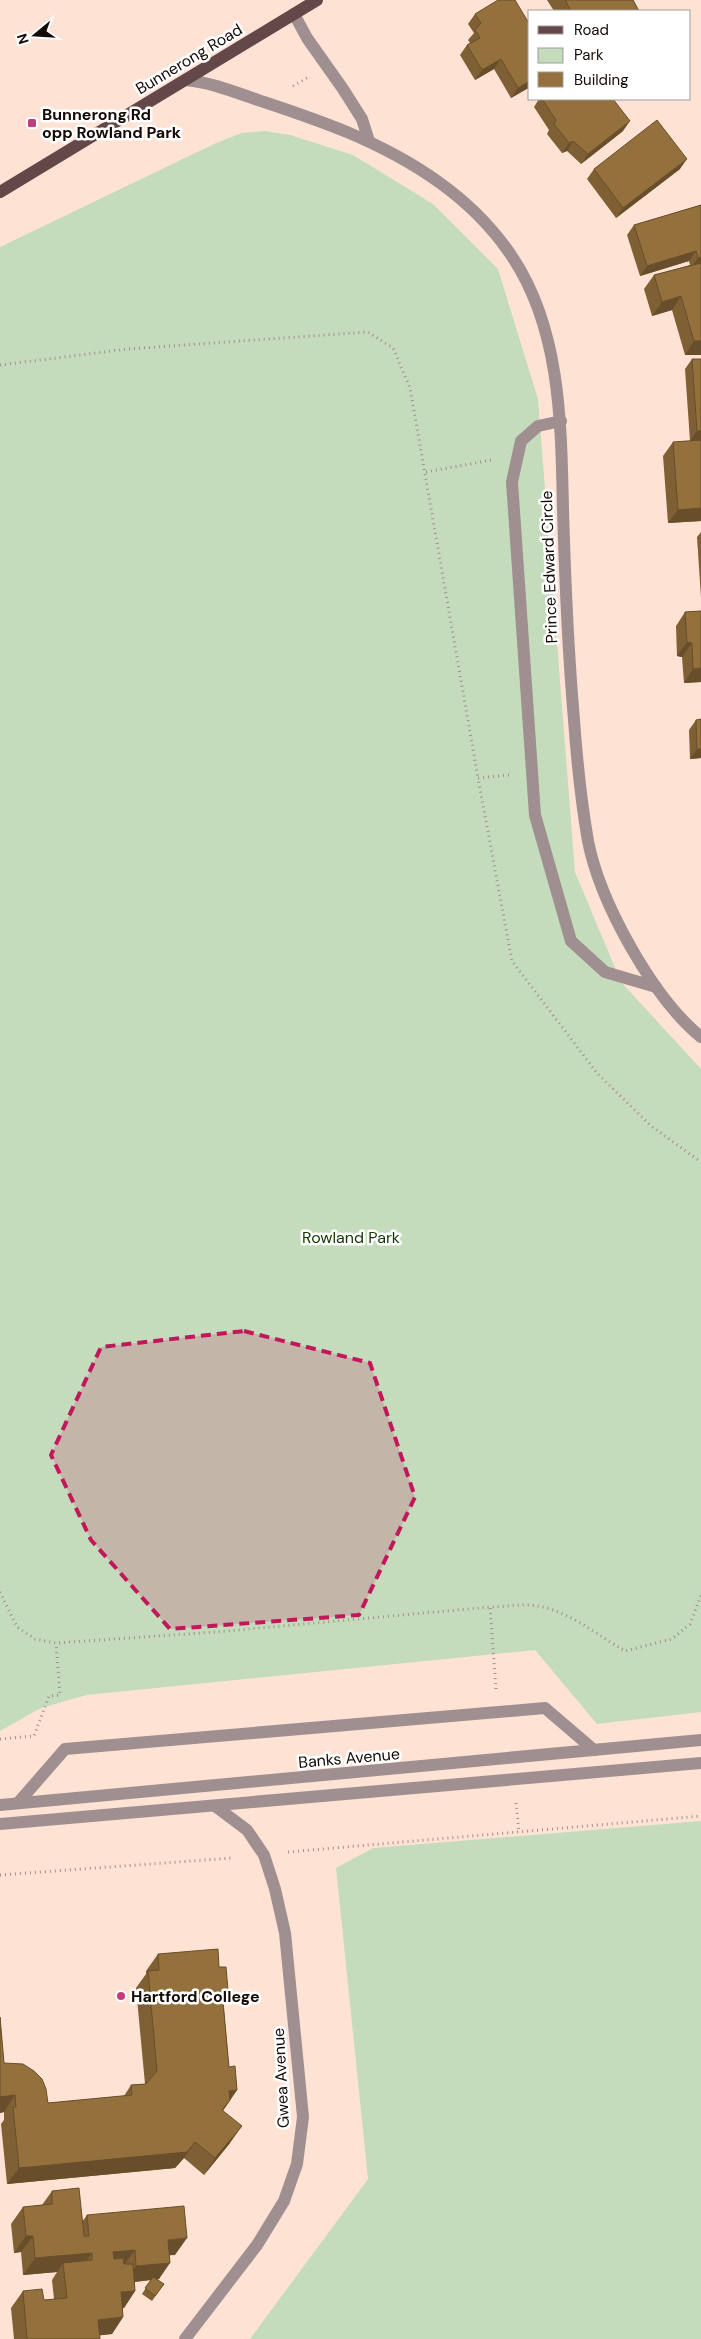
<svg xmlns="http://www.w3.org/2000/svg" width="701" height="2339" font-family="'DM Sans',sans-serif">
  <rect width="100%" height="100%" fill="#fee3d4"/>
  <g fill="#c4dcbc">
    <path d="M265,131L290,135L353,155L433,204L498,269L538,399L575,872L621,982L701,1069V1712L597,1724L535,1650L87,1695L41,1708L0,1731V247L216,143L242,133Z"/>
    <path d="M701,1821V2339H250L368,2179L336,1868L373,1848Z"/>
  </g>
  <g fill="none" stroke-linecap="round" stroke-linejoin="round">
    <g stroke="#a59085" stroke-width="3" stroke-dasharray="1 4" stroke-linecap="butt">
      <path d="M293,86L307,78"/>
      <path d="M0,365L128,349L368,332L393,348L410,388L478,778"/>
      <path d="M426,472L492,460"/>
      <path d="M509,775L478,778L512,961L597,1073L651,1126L701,1162"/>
      <path d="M0,1592L17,1627L35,1639L56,1643L216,1632L490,1607"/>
      <path d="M496,1689L490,1607C501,1607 513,1605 525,1605C562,1605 594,1633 625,1651L672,1639L690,1624L701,1595"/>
      <path d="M0,1739L34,1736L49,1696L60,1695L56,1643"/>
      <path d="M516,1803L519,1832"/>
      <path d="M288,1852L701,1816"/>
      <path d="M0,1875L232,1858"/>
    </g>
    <g stroke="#a08f90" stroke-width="12">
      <path d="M561,421L538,426L521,441L512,482L535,815L571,941L605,972L656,987"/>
      <path d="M18,1803L65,1749L545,1708L594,1750"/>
    </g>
    <g stroke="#a08f90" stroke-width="12">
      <path d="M294,14L307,38L343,89L362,119L369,141"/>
      <path d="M186,80C215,83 239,94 267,103C294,112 320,121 347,132C411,159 473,197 513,258C561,331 561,424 563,509C565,580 568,650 574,720C577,761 581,801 588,841C600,902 652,997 701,1037"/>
      <path d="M185,2339L257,2245L284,2201L297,2164L303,2117L285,1933L275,1889L264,1855L247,1830L215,1806"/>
    </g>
    <g stroke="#a08f90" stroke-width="12">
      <path d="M0,1805L701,1740"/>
      <path d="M0,1824L701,1763"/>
    </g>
    <path stroke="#634749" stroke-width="12" d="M0,192L317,0"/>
  </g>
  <g fill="#7f6034">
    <path d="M547,0H633L639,11H554Z"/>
    <path d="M475,14L530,87L511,98L494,69L475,80L460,55L467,45L470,43L468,40L474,33L468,24Z"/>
    <path d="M539,99H613L623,131L581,164L567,151L562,153L547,134L549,130L534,107Z"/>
    <path d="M594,169H680L616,218L587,179Z"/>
    <path d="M701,205V355H685L672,310L652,316L644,289L654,275L690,265L689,261L640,276L627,235L634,225Z"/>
    <path d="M692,359H701V521L668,523L663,456L673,442L690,441L685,369Z"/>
    <path d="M701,532V598L697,537Z"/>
    <path d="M701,611V682L684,683L682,657L677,656L676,626L685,612Z"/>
    <path d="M696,720L701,758L690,759L689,730Z"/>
    <path d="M158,1954L219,1967L228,1990L223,1998L229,2067L237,2090L223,2111L230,2143L204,2175L184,2158L175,2168L7,2184L1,2124L4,2120V2112L0,2113V2017L4,2063L48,2103L124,2096L131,2085L145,2084L136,1988L146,1974V1971Z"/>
    <path d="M52,2191L82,2222L87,2215L175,2255H170L159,2279L157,2280L164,2284L152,2301L142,2294L151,2280L135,2282V2291L124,2308H123V2317L112,2334L99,2335L100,2339H14L11,2308L23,2291L44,2300L54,2299L52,2280L57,2272L23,2275L21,2252L14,2253L11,2224L23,2207L42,2205Z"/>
  </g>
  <g fill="#684e2b">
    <path d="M501,59L494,69L475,80L482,70Z"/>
    <path d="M530,81V87L511,98L518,88Z"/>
    <path d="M630,121L623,131L581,164L588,154Z"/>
    <path d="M573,141L567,151L562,153L569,143Z"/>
    <path d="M687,159L680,169L616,218L623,208Z"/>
    <path d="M696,251L689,261L640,276L647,266Z"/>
    <path d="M701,257V265L691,268L698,258Z"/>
    <path d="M681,296L672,310L652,316L662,302Z"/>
    <path d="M694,341H701V355H685Z"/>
    <path d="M697,431H701V440L690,441Z"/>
    <path d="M701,508V521L668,523L678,510Z"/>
    <path d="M687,642L692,643L682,657L677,656Z"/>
    <path d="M701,668V682L684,683L693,669Z"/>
    <path d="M697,749H701V758L690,759Z"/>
    <path d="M228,1990L216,2007L222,1991Z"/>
    <path d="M237,2090L218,2117L229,2091Z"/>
    <path d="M15,2095L4,2112L0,2113V2097Z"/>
    <path d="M242,2126L230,2143L204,2175L215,2158Z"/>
    <path d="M195,2142L184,2158L175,2168L7,2184L19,2168Z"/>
    <path d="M26,2236H33L21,2252L14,2253Z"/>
    <path d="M187,2238L175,2255L156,2256L168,2240Z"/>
    <path d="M135,2250L123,2266L101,2268L113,2252Z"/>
    <path d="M92,2253L80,2270L63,2263L57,2272L23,2275L35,2258Z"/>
    <path d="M170,2263L159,2279L124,2283L136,2266Z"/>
    <path d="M135,2291L124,2308L109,2309L121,2292Z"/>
    <path d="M123,2317L112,2334L86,2337L98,2320Z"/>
  </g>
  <g fill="#94703d" stroke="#684e2b">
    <path d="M498,0H515L530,25V81L518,88L501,59L482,70L467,45L480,38L475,30L481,23L475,14Z"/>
    <path d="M565,0H633L639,11H571Z"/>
    <path d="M542,99H613L630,121L588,154L573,141L569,143L554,124L556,120Z"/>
    <path d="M657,120L687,159L623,208L594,169Z"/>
    <path d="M701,205V257L698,258L696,251L647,266L634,225Z"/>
    <path d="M701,263V341H694L681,296L662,302L654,275Z"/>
    <path d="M692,359H701V431H697Z"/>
    <path d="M701,440V508L678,510L673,442Z"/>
    <path d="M701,611V668L693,669L692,643L687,642L685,612Z"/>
    <path d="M701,719V749H697L696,720Z"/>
    <path d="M218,1949L219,1967H226L228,1990L222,1991L229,2067L235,2066L237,2090L229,2091L230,2100L222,2110L242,2126L215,2158L195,2142L187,2152L19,2168L13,2107H16L15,2095L0,2097V2017L4,2063L23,2064L34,2071L42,2079L46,2089L48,2103L132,2095L131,2085L146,2084L157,2071L148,1971L159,1970L158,1954Z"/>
    <path d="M79,2188L84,2236H89L87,2215L184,2206L187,2238L168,2240L170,2263L136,2266L135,2250L113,2252L114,2259L123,2258L124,2264H133L135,2291L121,2292L123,2317L98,2320L100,2339H27L23,2291L42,2289L44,2300L67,2298L63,2263L92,2260V2253L35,2258L33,2236H26L23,2207L52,2204V2191Z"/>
    <path d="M153,2277L164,2284L155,2296L145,2288Z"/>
  </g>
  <path fill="#c2185b" fill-opacity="0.2" stroke="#c2185b" stroke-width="4" stroke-dasharray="10 6" stroke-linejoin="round" d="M244,1331L370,1363L415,1497L359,1615L170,1629L91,1540L51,1455L101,1347Z"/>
  <g fill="#c33c7c" stroke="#fff" stroke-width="2">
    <rect x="27" y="118" width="10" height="10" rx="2.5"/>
    <circle cx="121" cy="1996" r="5"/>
  </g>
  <g text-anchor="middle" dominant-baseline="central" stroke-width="5" stroke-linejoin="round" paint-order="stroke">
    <g font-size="16" fill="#140a05" stroke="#fff">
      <text transform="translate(189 59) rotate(-31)">Bunnerong Road</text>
      <text transform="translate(549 567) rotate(-92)">Prince Edward Circle</text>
      <text transform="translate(349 1758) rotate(-5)">Banks Avenue</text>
      <text transform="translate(281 2078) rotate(-93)">Gwea Avenue</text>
    </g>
    <g font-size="16" font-weight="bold" fill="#140a05" stroke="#fff" text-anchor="start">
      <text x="42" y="114">Bunnerong Rd<tspan x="42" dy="18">opp Rowland Park</tspan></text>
      <text x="131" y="1996">Hartford College</text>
    </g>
    <g font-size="16" fill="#113601" stroke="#fff">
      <text x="351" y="1237">Rowland Park</text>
    </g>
  </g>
  <rect x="528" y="10" width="162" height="90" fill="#ffffff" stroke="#a19d9b"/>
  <rect x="538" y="26" width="25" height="8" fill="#634749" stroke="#a19d9b"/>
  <text x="574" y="35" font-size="15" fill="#140a05">Road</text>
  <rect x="538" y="48" width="25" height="15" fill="#c4dcbc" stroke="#a19d9b"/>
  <text x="574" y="60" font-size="15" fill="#140a05">Park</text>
  <rect x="538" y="72" width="25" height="15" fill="#94703d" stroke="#a19d9b"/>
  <text x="574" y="85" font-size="15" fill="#140a05">Building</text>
  <g transform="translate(35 35) rotate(252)" stroke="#ffffff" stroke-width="4" paint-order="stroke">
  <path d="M0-4L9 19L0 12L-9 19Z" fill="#140a05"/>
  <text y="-8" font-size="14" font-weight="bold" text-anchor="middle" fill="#140a05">N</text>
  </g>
</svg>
